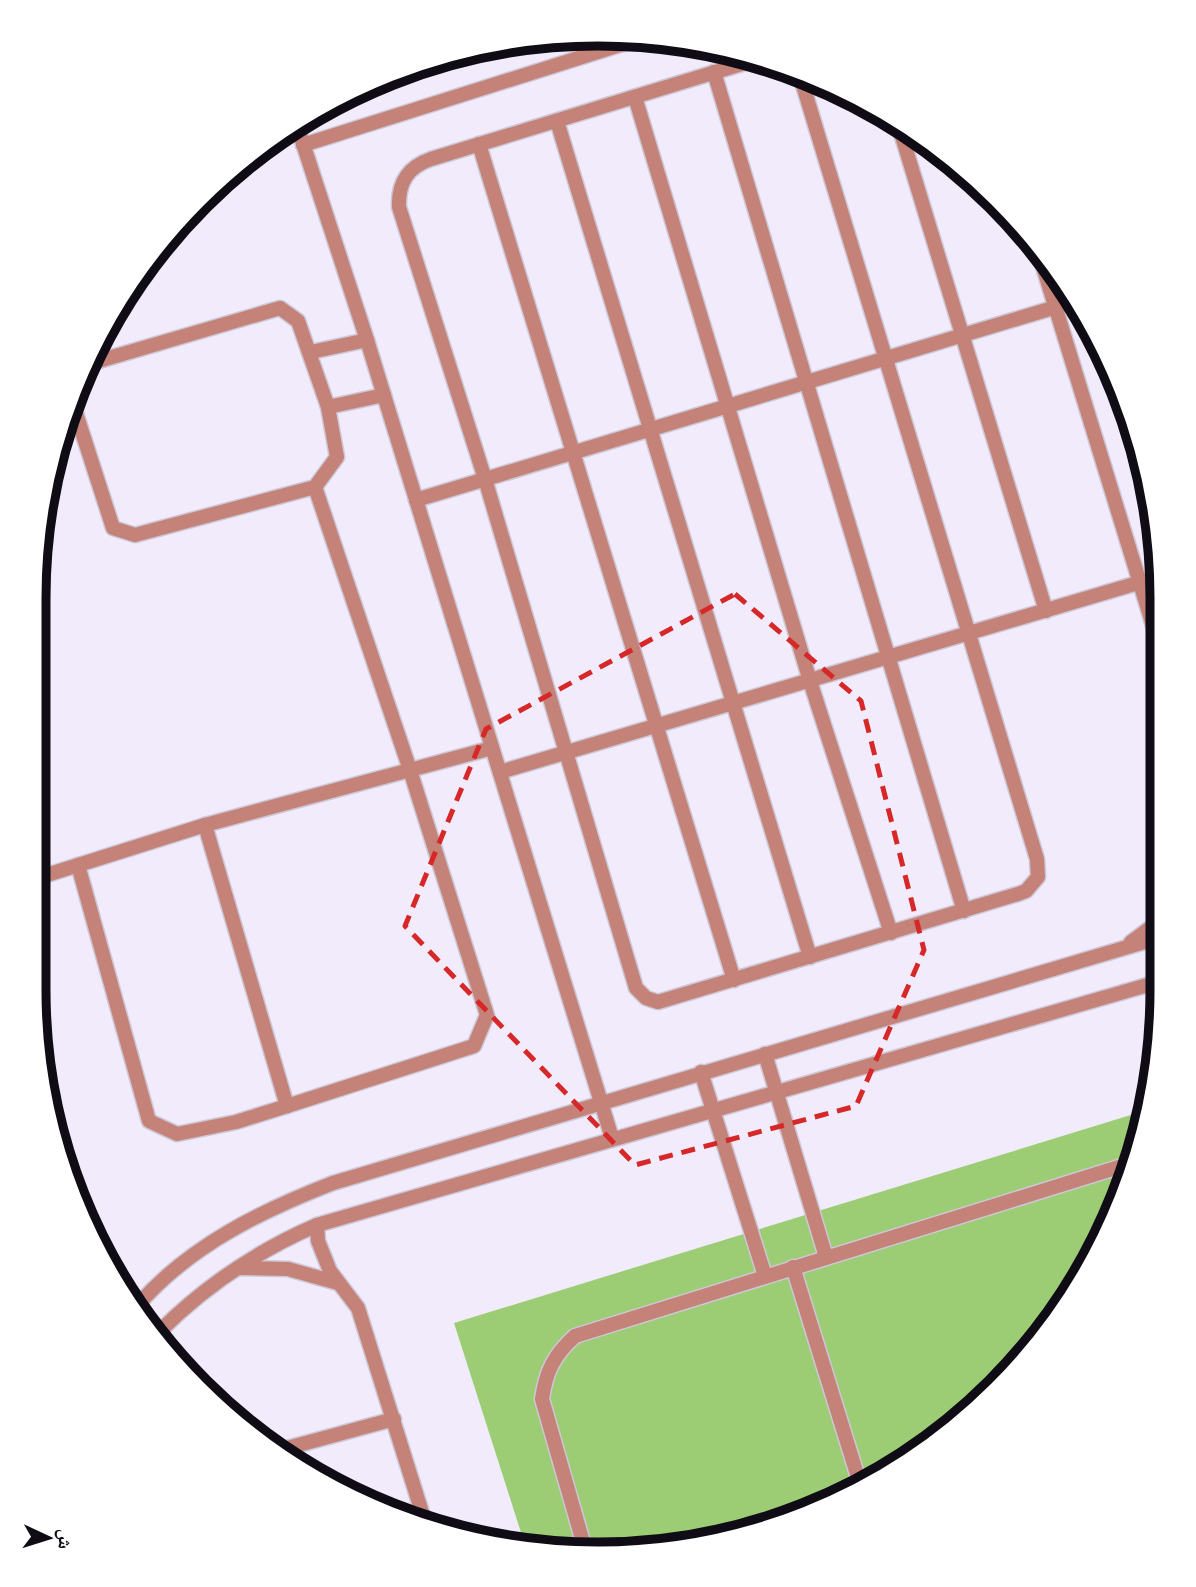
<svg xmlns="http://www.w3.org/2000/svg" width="1196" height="1587" font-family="Inter,'Noto Naskh Arabic',sans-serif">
  <rect width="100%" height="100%" fill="#f1ebfb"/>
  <path fill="#9ccd74" d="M1147,1110L1133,1171L1087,1272L998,1388L912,1458L780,1524L635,1553L525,1545L454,1323Z"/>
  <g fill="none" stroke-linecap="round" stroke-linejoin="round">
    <defs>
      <g id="lane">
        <path d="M758,59L431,159C408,167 398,182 399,207L485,479L636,988L646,998L658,1002L1018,894L1026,891L1038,877L1037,859L799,72"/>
        <path d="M714,72L964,911"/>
        <path d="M635,97L810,681L891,933"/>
        <path d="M897,120L1046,611"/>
        <path d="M557,121L810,957"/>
        <path d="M296,122L367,340L612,1138"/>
        <path d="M479,144L734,980"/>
        <path d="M303,145L642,38"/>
        <path d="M1037,247L1158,642"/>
        <path d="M311,352L367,340"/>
        <path d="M85,365L280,308L298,321L328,407"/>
        <path d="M76,391L74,407L113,528L135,535L315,487L337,457L328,407L384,395"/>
        <path d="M416,500L1076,301"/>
        <path d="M500,772L1158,577"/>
        <path d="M205,825L287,1106L474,1046L487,1015L410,770L315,487"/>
        <path d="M78,865L149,1121L177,1134L236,1122L287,1106"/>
        <path d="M34,879L205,825L492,748"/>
        <path d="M1131,942L1158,922"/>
        <path d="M765,1054L826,1257"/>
        <path d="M701,1072L765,1276"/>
        <path d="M317,1225L318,1241L330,1271L358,1308L425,1522"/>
        <path d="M793,1267L860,1484"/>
        <path d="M238,1268L288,1269L338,1283"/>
        <path d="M137,1306C189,1246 261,1211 333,1183L1158,938"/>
        <path d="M159,1332C205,1286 257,1251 317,1225L1158,982"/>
        <path d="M280,1450L394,1419"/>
        <path d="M585,1549L542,1399C546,1371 554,1355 575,1336L1135,1162"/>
      </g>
    </defs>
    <use href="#lane" stroke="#cdc7d6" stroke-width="17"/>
    <use href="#lane" stroke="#c58279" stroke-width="14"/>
  </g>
  <path fill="none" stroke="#d62828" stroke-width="5" stroke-dasharray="14 9" stroke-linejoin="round" d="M735,594L861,701L924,950L856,1106L635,1165L405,926L486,729Z"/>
  <path d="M0 0H1196V1587H0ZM598 46H598A552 552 0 0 1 1150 598V990A552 552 0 0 1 598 1542H598A552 552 0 0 1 46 990V598A552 552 0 0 1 598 46Z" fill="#fff" fill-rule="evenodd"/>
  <path fill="none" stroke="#0f0c15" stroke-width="9" d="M598 46H598A552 552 0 0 1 1150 598V990A552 552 0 0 1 598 1542H598A552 552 0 0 1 46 990V598A552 552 0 0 1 598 46Z"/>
  <g transform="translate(49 1538) rotate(94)" stroke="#ffffff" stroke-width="5" paint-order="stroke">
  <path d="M0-5L12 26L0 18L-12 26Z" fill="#0f0c15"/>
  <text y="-10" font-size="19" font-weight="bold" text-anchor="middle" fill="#0f0c15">ش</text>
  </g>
</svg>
